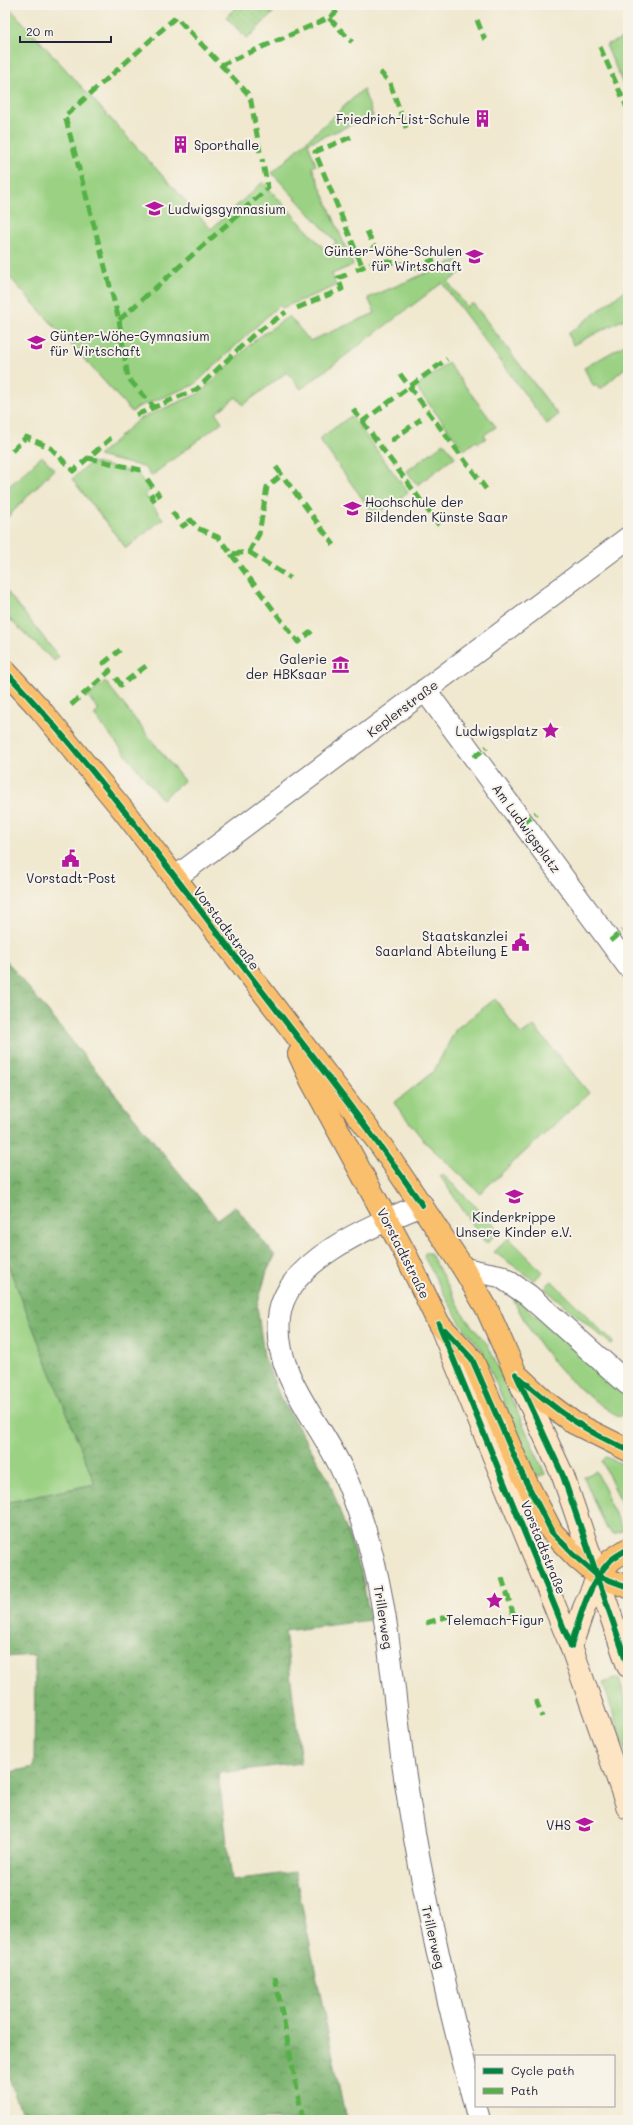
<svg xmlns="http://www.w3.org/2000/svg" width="633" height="2125" font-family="Mali,sans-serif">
  <defs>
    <pattern id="forest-crowns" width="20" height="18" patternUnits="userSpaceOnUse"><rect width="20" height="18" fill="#7bb370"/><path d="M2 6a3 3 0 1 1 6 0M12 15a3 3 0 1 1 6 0" fill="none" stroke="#64915d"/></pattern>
    <pattern id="park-dots" width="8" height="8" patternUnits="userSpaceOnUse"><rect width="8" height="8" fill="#9ad182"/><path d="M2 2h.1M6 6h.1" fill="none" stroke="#84b371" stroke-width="1.8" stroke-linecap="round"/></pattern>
  </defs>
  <rect width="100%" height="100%" fill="#f7f3e8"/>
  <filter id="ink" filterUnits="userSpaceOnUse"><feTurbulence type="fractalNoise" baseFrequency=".025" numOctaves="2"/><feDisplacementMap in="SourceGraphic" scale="8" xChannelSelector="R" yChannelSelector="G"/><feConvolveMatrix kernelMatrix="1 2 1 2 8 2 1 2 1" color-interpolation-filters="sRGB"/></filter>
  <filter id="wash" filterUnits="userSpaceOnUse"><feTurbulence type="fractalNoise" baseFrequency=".012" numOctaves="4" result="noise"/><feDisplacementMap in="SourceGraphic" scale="16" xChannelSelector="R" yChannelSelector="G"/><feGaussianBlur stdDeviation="0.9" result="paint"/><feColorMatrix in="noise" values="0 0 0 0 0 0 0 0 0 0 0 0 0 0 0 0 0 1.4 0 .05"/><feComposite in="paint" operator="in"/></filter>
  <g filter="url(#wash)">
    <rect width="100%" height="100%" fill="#f0e8cf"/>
    <g fill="#9ad182" stroke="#5e7a5e">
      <path d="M5,5H7L211,229L263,182L327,252L336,242L272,173L363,89L373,116L308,143L316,165L312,167L353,265L332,274L336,286L282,308L279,305L194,385L138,407L132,412L5,272Z"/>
      <path d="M627,36L628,82L623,84L606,45Z"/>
      <path d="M457,260L464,270L448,282L467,307L473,303L558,415L547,424L442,283L301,389L287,372L243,405L236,397L216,413L222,422L151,476L144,467L98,456L139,419L200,393L255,340L289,316L310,341L375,313L368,298Z"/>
      <path d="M628,288V317L573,345L568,334Z"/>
      <path d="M628,343V365L600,390L596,385L594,387L584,368Z"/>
      <path d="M448,363L496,427L484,435L486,438L479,443L476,441L464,450L416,387Z"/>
      <path d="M351,416L408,492L401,497L403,500L394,506L391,504L375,516L319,439Z"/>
      <path d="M444,443L455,457L417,485L407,471Z"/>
      <path d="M42,456L54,469L5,520V490Z"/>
      <path d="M91,462L137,473L150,490L145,495L163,519L126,548L72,479Z"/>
      <path d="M5,589L59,657L54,661L5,615Z"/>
      <path d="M105,681L184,781L162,799L94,715L99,710L88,697Z"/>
      <path d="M495,999L521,1035L534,1026L589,1093L480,1193L425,1142L394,1103L434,1071L456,1029Z"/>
      <path d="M442,1174L500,1230L486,1244L440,1176Z"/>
      <path d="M509,1238L543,1272L534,1280L494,1252Z"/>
      <path d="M425,1253H430L466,1319L488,1345L545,1474L537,1478L481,1349L460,1323L424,1257Z"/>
      <path d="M5,1257L95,1484L5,1503Z"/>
      <path d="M552,1281L613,1342L611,1344L544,1288Z"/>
      <path d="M511,1294L628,1397V1408L620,1417C570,1389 534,1345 511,1294Z"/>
      <path d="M606,1457L628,1466V1518L602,1461Z"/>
      <path d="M596,1471L606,1490L607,1499L624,1530L614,1534L605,1527L584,1477Z"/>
      <path d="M619,1678L628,1708V1758L603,1683Z"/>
    </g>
    <path fill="url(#forest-crowns)" stroke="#4e6a56" d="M5,959L217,1219L235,1206L275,1256L267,1271L257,1306L264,1356L280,1397L328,1478L361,1571L370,1620L285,1631L301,1763L218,1773L232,1880L295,1872L346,2120H24L5,2068V1773L34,1767L35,1655L5,1657V1503L95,1484L5,1257Z"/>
    <path fill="url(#park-dots)" stroke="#5e7a5e" d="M238,5H265L273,13L247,39L226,17Z"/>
  </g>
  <g filter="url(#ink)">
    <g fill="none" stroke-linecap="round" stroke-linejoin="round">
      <defs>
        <g id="street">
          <path d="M425,690L628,966"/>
          <path d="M176,877L628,538"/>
          <path d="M422,1205C376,1224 284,1260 279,1318C273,1376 321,1422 343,1472C354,1495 362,1520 369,1544C391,1622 393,1703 406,1783C423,1897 449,2009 479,2120"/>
          <path d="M464,1269L500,1276L528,1295L628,1384"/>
        </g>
        <g id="secondary">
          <path d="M441,1327L571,1646L628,1808"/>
          <path d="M516,1374L563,1476L628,1666"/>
          <path d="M571,1646L584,1608L598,1576"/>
        </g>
        <g id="primary">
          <path d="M5,671L40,709L123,810L382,1147L464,1269L487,1309L516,1374L547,1403L574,1423L628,1450"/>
          <path d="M299,1054L311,1080L407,1257L439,1324L472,1359L522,1474L552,1532L577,1558L598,1576L628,1587"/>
          <path d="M598,1576L611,1560L628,1549"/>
        </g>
      </defs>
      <use href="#street" stroke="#6a676f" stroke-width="24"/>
      <use href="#secondary" stroke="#6a676f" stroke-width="24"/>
      <use href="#primary" stroke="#6a676f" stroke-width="24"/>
      <use href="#street" stroke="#fff" stroke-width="22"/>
      <use href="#secondary" stroke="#fde5c4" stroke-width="22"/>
      <use href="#primary" stroke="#f9bf6c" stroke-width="22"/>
      <g stroke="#55b146" stroke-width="5" stroke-dasharray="10 5" stroke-linecap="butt">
        <path d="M329,18L352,42"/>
        <path d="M477,20L485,40"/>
        <path d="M146,44L176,17L221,65L329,18L344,5"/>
        <path d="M600,47L628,110"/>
        <path d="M142,48L65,116L119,320L128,378L154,407"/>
        <path d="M221,65L250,96L260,152"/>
        <path d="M380,72L390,83L406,128"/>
        <path d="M351,137L315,152L363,268"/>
        <path d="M367,231L374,247"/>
        <path d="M356,270L379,260L416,267L435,259"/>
        <path d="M297,308L342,289L338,278L351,273"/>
        <path d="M119,320L268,188L262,159"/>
        <path d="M400,374L486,489"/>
        <path d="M353,409L439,525"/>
        <path d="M136,415L197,389L252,336L286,312"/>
        <path d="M362,422L447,359"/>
        <path d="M391,441L421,419"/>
        <path d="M12,451L26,437L51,448L73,471L111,438"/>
        <path d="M88,458L141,470"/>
        <path d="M276,467L334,545"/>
        <path d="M147,479L160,497"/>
        <path d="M155,501L151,496L157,492"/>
        <path d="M172,512L183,526L187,523"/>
        <path d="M188,522L191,520L197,528L218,537L231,554L249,552L259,534L267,487L282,475"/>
        <path d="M249,552L290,578"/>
        <path d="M231,554L298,642L312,631"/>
        <path d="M116,678L121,685L150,663"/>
        <path d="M71,705L110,671L104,663L120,650"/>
        <path d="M474,757L487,747"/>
        <path d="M523,823L536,813"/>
        <path d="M610,941L622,931"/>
        <path d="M502,1578L514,1616"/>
        <path d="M426,1623L449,1616"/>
        <path d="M536,1700L542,1717"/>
        <path d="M275,1977L303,2120"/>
      </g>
      <defs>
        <g id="cycleway">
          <path d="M5,671C88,759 159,856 232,952C296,1036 362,1118 422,1205"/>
          <path d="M439,1324L571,1646"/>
          <path d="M445,1330L472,1359L522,1474L552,1532L577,1558L598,1576L628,1587"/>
          <path d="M516,1374L563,1476L628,1666"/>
          <path d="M520,1378C554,1409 586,1432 628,1450"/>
          <path d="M571,1646C580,1617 588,1584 610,1561C615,1556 622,1553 628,1549"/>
        </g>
      </defs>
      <use href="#cycleway" stroke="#f7f3e8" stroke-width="8"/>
      <use href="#cycleway" stroke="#00873e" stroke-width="6"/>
    </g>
  </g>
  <defs>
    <symbol id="building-bare" viewBox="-9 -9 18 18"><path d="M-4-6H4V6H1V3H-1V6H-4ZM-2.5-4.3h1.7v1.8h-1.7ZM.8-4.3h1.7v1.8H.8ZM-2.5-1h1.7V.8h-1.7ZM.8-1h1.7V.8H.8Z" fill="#b5179e" stroke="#f7f3e8" stroke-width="2.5" paint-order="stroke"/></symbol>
    <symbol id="school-bare" viewBox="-9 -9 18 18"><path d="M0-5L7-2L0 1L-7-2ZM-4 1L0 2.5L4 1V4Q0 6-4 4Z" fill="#b5179e" stroke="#f7f3e8" stroke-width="2.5" paint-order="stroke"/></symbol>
    <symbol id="university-bare" viewBox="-9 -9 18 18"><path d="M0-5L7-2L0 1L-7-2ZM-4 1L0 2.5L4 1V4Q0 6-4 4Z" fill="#b5179e" stroke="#f7f3e8" stroke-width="2.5" paint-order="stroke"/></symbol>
    <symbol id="museum-bare" viewBox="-9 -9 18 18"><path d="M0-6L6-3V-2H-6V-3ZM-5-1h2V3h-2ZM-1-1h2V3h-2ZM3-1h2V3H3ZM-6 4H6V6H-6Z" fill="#b5179e" stroke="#f7f3e8" stroke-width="2.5" paint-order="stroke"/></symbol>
    <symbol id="sight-bare" viewBox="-9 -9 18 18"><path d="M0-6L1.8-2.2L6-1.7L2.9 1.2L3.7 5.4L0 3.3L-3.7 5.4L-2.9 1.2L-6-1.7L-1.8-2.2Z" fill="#b5179e" stroke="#f7f3e8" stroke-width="2.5" paint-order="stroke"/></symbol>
    <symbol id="civic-bare" viewBox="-9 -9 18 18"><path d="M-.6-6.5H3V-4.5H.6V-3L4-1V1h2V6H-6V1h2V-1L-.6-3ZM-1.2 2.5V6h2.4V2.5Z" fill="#b5179e" stroke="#f7f3e8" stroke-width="2.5" paint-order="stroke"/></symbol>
  </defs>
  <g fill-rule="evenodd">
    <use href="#building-bare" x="470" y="106" width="25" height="25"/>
    <use href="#building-bare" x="168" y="132" width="25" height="25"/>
    <use href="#school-bare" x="142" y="196" width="25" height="25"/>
    <use href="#school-bare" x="462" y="244" width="25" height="25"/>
    <use href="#school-bare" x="24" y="330" width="25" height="25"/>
    <use href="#university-bare" x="340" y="496" width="25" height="25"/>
    <use href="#museum-bare" x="328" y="652" width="25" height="25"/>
    <use href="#sight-bare" x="538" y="718" width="25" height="25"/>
    <use href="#civic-bare" x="58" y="846" width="25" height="25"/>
    <use href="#civic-bare" x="508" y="930" width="25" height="25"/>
    <use href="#school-bare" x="502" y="1184" width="25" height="25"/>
    <use href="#sight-bare" x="482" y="1588" width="25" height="25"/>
    <use href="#university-bare" x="572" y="1812" width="25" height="25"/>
  </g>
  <g text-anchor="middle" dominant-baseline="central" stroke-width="4" stroke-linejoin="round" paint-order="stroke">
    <g font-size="13" fill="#22223b" stroke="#f7f3e8" text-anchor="end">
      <text x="470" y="118">Friedrich-List-Schule</text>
      <text x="194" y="144" text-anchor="start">Sporthalle</text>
      <text x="168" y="208" text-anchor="start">Ludwigsgymnasium</text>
      <text x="462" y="250">Günter-Wöhe-Schulen<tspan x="462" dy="15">für Wirtschaft</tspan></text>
      <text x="50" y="335" text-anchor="start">Günter-Wöhe-Gymnasium<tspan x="50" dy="15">für Wirtschaft</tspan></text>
      <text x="365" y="501" text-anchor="start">Hochschule der<tspan x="365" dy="15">Bildenden Künste Saar</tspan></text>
      <text x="327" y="658">Galerie<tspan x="327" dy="15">der HBKsaar</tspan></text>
      <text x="538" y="730">Ludwigsplatz</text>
      <text x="71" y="877" text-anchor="middle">Vorstadt-Post</text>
      <text x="508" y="935">Staatskanzlei<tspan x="508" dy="15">Saarland Abteilung E</tspan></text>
      <text x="514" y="1216" text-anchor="middle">Kinderkrippe<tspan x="514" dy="15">Unsere Kinder e.V.</tspan></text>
      <text x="495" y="1619" text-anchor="middle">Telemach-Figur</text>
      <text x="571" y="1824">VHS</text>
    </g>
    <g font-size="13" fill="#22223b" stroke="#f7f3e8">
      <text transform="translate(402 708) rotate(-37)">Keplerstraße</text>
      <text transform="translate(527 828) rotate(54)">Am Ludwigsplatz</text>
      <text transform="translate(227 928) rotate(53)">Vorstadtstraße</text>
      <text transform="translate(404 1253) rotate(63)">Vorstadtstraße</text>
      <text transform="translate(544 1547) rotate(68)">Vorstadtstraße</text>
      <text transform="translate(384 1617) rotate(81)">Trillerweg</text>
      <text transform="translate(434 1937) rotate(77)">Trillerweg</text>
    </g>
  </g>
  <rect width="633" height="2125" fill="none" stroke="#f7f3e8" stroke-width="20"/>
  <rect x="475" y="2055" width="140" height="52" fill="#f7f3e8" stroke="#a29fa3"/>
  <rect x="483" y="2068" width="20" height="6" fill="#00873e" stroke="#a29fa3"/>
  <text x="511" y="2075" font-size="12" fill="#22223b">Cycle path</text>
  <rect x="483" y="2088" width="20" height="6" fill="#55b146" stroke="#a29fa3"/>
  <text x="511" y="2095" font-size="12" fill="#22223b">Path</text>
  <path d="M20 36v6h91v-6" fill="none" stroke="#22223b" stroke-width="2"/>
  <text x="26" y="36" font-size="12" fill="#22223b" stroke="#f7f3e8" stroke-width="3" paint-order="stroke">20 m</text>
</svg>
